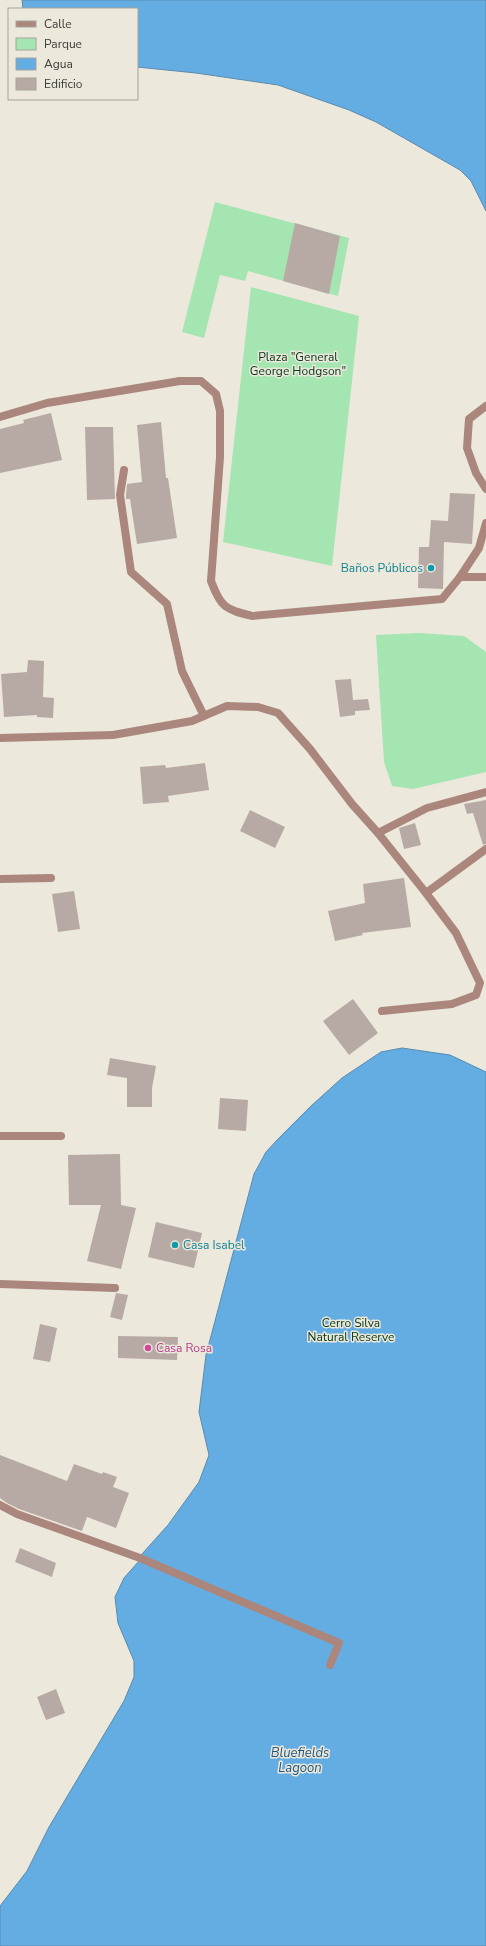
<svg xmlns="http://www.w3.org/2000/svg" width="486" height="1946" font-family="'Nunito Sans',sans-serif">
  <rect width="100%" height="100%" fill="#ece8dc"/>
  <g fill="#a5e5b1">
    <path d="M215,202L349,238L338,296L248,271L245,281L220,275L204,338L182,332Z"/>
    <path d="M251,287L359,316L332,566L223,542Z"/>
    <path d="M419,633L464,636L486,652V772L413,789L392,786L384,762L376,635Z"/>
  </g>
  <g fill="#64ade3" stroke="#588baf">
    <path d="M22,0H486V211L471,181L460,170L376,122L349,110L278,85L196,73L137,67V9H23Z"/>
    <path d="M402,1048L450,1055L486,1072V1946H0V1906L27,1871L49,1827L124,1701L134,1677V1661L118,1623L115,1597L124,1578L139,1561L142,1554L168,1525L199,1482L209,1455L199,1412L206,1355L254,1174L266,1152L277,1140L311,1106L342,1078L381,1052Z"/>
  </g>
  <g fill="#b7aaa4">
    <path d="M295,223L340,236L329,294L283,281Z"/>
    <path d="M51,413L62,460L0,473V429L24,423L23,420Z"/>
    <path d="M161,422L166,478H168L177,538L137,544L130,499H126V495L127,484L142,482L137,425Z"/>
    <path d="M85,427H113L115,499L87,500Z"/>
    <path d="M450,493L475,494L472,544L444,542L443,589L418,588L419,547H429L431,520L448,521Z"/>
    <path d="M28,660L44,661L43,697L54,698L53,718L37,717V715L4,717L1,674L27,672Z"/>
    <path d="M351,679L353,700L368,699L370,710L355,711V715L340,717L335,680Z"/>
    <path d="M205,763L209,790L168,796L169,802L143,804L140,767L165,765L166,768Z"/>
    <path d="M486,800V844L483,845L473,813L467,814L464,804Z"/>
    <path d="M250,810L285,827L275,848L240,831Z"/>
    <path d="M415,823L421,845L404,849L399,828Z"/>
    <path d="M404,878L411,927L362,933L363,935L335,941L328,911L365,903L363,884Z"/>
    <path d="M74,891L80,929L58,932L52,894Z"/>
    <path d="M353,999L378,1033L349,1055L323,1021Z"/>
    <path d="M110,1058L156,1066L152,1088V1107H127V1078L107,1075Z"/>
    <path d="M220,1098L248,1100L246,1131L218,1129Z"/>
    <path d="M120,1154L121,1205L136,1208L121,1269L87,1261L101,1205H69L68,1155Z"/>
    <path d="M156,1222L202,1233L194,1268L148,1257Z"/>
    <path d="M116,1293L128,1295L122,1320L110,1317Z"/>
    <path d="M40,1324L57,1328L50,1362L33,1359Z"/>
    <path d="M118,1336L178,1337L177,1360L118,1358Z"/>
    <path d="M0,1455L67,1481L74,1464L102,1474L103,1472L117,1477L113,1487L129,1493L116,1528L87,1517L82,1531L19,1509L7,1503L0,1498Z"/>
    <path d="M20,1548L56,1563L52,1577L15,1562Z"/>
    <path d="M56,1689L65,1713L46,1720L37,1697Z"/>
  </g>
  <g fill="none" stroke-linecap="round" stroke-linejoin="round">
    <g stroke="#ab867d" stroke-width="8">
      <path d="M180,381H201L216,394L220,411V457L211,581C221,608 225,609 252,616L442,599L460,577"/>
      <path d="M486,406L469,419L467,448L476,473L486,489"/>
      <path d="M124,470L120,495L131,572L167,604L182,671L204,716"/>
      <path d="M486,523L479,548L460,577H486"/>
      <path d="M113,735L192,721L227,706L258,707L278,713L310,749L352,804L378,833L426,893"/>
      <path d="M378,833L427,808L486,792"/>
      <path d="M382,1011L452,1004L476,995L480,983L456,933L426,893L486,849"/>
    </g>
    <g stroke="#ab867d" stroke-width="8">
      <path d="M0,417L47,403L180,381"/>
      <path d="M0,738L113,735"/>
      <path d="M0,879L51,878"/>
      <path d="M0,1136H61"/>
      <path d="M0,1284L115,1288"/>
      <path d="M0,1505L17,1514L140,1558L339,1643L330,1665"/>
    </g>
  </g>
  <g fill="#0f9aa8" stroke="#ece8dc" stroke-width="1.5">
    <circle cx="431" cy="568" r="4"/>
    <circle cx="175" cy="1245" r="4"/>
  </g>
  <circle fill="#d1479c" stroke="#ece8dc" stroke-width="1.5" cx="148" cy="1348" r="4"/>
  <g text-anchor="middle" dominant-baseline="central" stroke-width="3" stroke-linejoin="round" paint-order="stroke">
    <g font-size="12" fill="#003613" stroke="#ece8dc">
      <text x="298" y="357">Plaza "General<tspan x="298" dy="14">George Hodgson"</tspan></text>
      <text x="351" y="1323">Cerro Silva<tspan x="351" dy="14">Natural Reserve</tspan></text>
    </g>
    <g font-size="12" fill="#0d838f" stroke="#ece8dc" text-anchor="end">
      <text x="423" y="568">Baños Públicos</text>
      <text x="183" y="1245" text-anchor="start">Casa Isabel</text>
    </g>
    <g font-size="12" fill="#b23c85" stroke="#ece8dc" text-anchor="start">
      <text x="156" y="1348">Casa Rosa</text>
    </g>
    <g font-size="13" font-style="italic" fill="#21567b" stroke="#ece8dc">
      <text x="300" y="1753">Bluefields<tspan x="300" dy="15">Lagoon</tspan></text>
    </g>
  </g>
  <rect x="8" y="8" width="130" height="92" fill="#ece8dc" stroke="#a6a39a"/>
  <rect x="16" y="21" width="20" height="6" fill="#ab867d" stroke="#a6a39a"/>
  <text x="44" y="28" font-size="12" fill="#3c3b36">Calle</text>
  <rect x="16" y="38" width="20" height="12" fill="#a5e5b1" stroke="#a6a39a"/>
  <text x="44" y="48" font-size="12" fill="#3c3b36">Parque</text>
  <rect x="16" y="58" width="20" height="12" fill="#64ade3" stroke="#a6a39a"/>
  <text x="44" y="68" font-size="12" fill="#3c3b36">Agua</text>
  <rect x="16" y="78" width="20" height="12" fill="#b7aaa4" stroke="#a6a39a"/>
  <text x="44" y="88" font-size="12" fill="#3c3b36">Edificio</text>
</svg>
